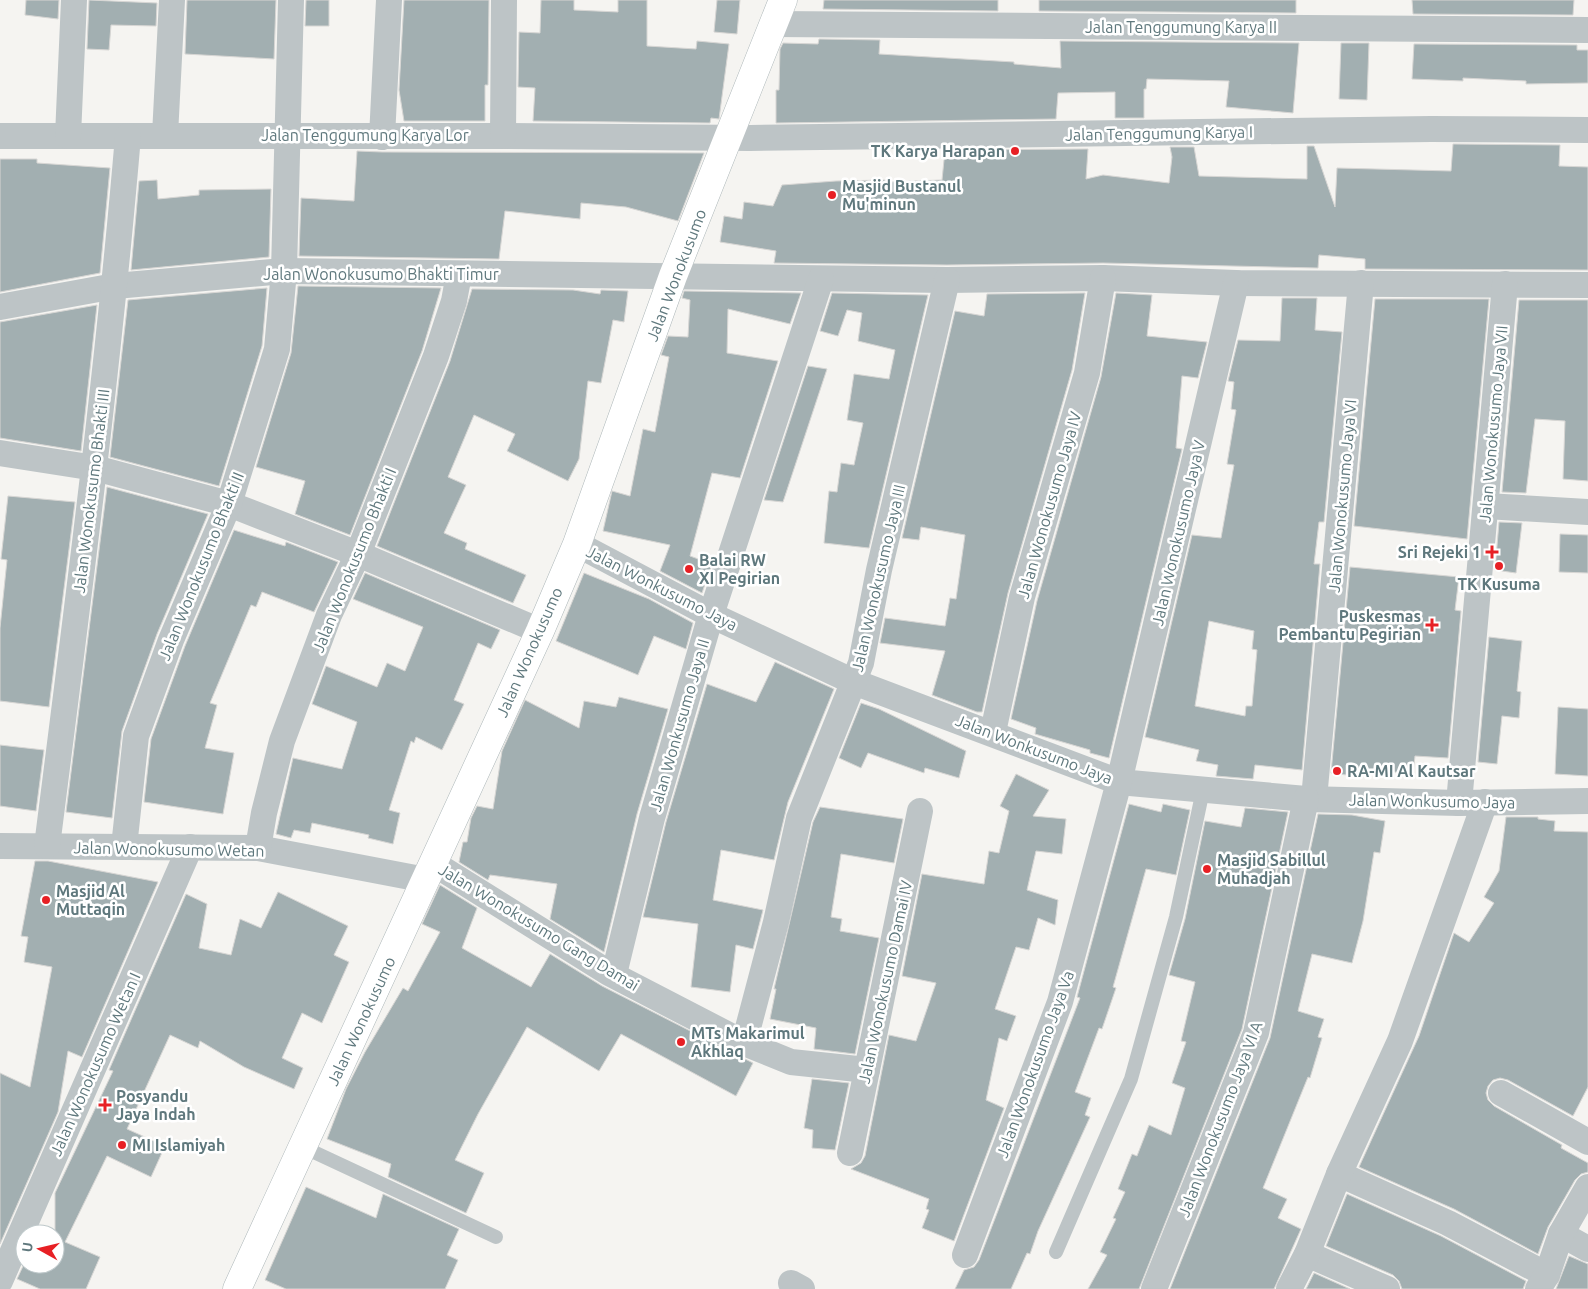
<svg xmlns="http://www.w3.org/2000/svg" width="1588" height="1289" font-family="Ubuntu,sans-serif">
  <rect width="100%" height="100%" fill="#f5f4f1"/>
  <g fill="#a2afb1" stroke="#d7d6d4" fill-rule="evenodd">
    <path d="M26,0H59L58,19L25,15Z"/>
    <path d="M89,0L157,3L156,26L111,25L109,50L87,49Z"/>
    <path d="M187,0H276L274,59L185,54Z"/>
    <path d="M306,0H329V26H305Z"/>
    <path d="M404,0H489L488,85H485V121H404L399,90Z"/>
    <path d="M541,0H574V10L618,12V0H647V46L696,49L697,41L729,44L719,119L711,118L710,123L533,121L535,88L518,87L519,32L540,33Z"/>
    <path d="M717,0H740L737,34L714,32Z"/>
    <path d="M824,0H998V11L823,9Z"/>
    <path d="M1039,0H1296V13L1039,11Z"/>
    <path d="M1412,0H1574L1573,15L1413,14Z"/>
    <path d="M819,39L880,40L879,54L1014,62V64L1061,68L1060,41L1299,43L1293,113L1226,107L1229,81L1147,79L1146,89H1144V118H1115V92L1058,93L1056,119L776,123V90H779L780,49L783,43L818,44Z"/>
    <path d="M1341,43H1369L1367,100L1339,99Z"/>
    <path d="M1414,44L1577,45V50H1588V83L1526,84V81L1463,78V81L1412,79Z"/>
    <path d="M1453,144L1560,145L1559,166L1588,167V270L1365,269V259L1319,255L1318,268L1103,263L947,265L774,263L776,251L720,242L724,216L742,219L744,202L773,206L782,185L836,181L886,180V182L942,180L945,150L1088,149L1086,179L1103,175L1169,183L1172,157L1170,147H1194L1199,176L1307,179V146H1314L1335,207L1337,168L1451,171Z"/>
    <path d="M357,151L382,152L704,153L678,221L626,207L581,203L580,219L505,211L499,259L299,256L301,198L354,201Z"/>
    <path d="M0,159H37V163L110,168L100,273L0,292Z"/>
    <path d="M157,180L158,199L199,195V190L271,189L269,257L131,270L139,181Z"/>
    <path d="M298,286L441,288L422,351L350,535L295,514L305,481L256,467L291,353Z"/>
    <path d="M267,288L262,346L219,486L110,457L128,300Z"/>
    <path d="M472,289L573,290L600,294L601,290L628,291L624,322L613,320L601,383L588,381L579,459L568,481L507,451L515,434L474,415L448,477L466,485L444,533L467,543L465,549L526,575L513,603L377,546L450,361Z"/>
    <path d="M684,291L801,293L790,324L728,309L727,353L778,361L740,478L712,473L690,556L712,564L702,593L660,571L670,545L603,531L612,491L630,496L643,429L655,432L669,357L661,355L668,336L688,337L690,300L682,298Z"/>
    <path d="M832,293L928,295L869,548L824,543L829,491L837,492L841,463L854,465L863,423L847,420L854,374L889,379L895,350L858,341L862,313L847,310L838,336L820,331Z"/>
    <path d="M1085,293L1072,370L1008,593L982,712H977L932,695L945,651L880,643L885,618L945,626L950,598L956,599L965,535L921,527L919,540L902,538L955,311L984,316L987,294Z"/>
    <path d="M1116,293L1152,295L1147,336L1207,342L1198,378L1182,376L1176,448L1182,449L1109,758L1090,753V750L1035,734L1036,728L1011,719L1037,601L1101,377Z"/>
    <path d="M1282,298H1317L1315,330L1342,332L1324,522H1319L1314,564H1320L1302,770L1255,765L1253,779L1216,776L1218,765L1196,761L1199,750L1145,737L1192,535L1221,538L1234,465L1227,464L1236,410L1231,409L1234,382L1228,381L1238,340L1280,341ZM1209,621L1254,631L1252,649L1257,650L1252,706H1246L1245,716L1195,706Z"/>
    <path d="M1375,299H1489L1467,539L1354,526Z"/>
    <path d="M1519,300H1588V481L1563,479L1565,421L1535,419L1526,493L1502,492Z"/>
    <path d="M97,305L81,451L0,438V322Z"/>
    <path d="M808,366L827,369L783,502L764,500Z"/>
    <path d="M107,487L208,514L157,634L122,731L112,818L66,812Z"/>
    <path d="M8,496L75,502L49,707L0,701V628L7,560L1,559Z"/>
    <path d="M1499,522L1522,523L1516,573L1495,570Z"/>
    <path d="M234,530L285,546L286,542L338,562L314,612L262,592L256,607L251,605L210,703L217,705L205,748L234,753L223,814L144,802L151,739L185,646Z"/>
    <path d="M1560,534L1588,535V573L1559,572Z"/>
    <path d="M1350,567L1459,577L1455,610L1461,611L1448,758L1415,756L1413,774L1355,768L1354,776L1331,773Z"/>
    <path d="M365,573L500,630L491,649L478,643L454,700L464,704L442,750L416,737L414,743L411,741L389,810L400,813L393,844L368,838L369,835L312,823L310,833L294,830L291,838L276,834L293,758L342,769L357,722L312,704L326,666L377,687L387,663L405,671L423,627L353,599Z"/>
    <path d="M584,573L649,599L693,623L686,649L654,636L638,675L556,641Z"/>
    <path d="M1489,637L1522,641L1517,691L1521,692L1519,718L1502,716L1497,764L1478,762Z"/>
    <path d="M775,662L834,689L788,802L774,860L721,850L713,900L763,910L753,949L736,945L730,992L691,987L698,924L643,917L666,822L707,684L756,702Z"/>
    <path d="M619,697L668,709L637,814L604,952L550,919L557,884L490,875L488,880L459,862L463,842H467L471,818L477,806L493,809L502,751L525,700L579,728L584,701L616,707Z"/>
    <path d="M861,703L879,709L966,751L959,778L925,768L924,773L868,753L861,768L839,758Z"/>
    <path d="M1558,707L1588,709V776L1555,774Z"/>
    <path d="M0,745L44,750L36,811L0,806Z"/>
    <path d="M1016,774L1049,790L1033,816L1066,819L1062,854L1036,851L1027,890L1058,900L1055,925L1038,918L1029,950L1016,947L995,1009L1016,1016L1007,1041L999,1038L986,1100L1004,1108L954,1241L922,1228L929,1210L926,1209L929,1199L851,1169L861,1163L865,1156L889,1035L916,1041L936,983L902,976L922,874L984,884L989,851L999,853L1009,811L1000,806Z"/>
    <path d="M1129,804L1161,812L1163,804L1190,810L1176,875L1146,869L1113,987L1116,988L1102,1029L1099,1028L1075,1092L1091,1098L1085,1115L1090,1117L1038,1231L1030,1254L1027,1253L1011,1289H955L964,1270L974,1267L979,1260L1080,998L1077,997Z"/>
    <path d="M820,807L903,819L894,863L841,854L831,917L842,919L840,931L879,938L855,1054L814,1049L816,1028L770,1019L776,989H774L813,822Z"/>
    <path d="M1245,808L1288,812L1242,1029L1139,1289H1088L1107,1255L1100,1252L1116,1219L1113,1218L1125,1192L1118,1189L1132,1154L1137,1156L1149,1125L1171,1135L1185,1088L1172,1083L1186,1042L1181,1041L1195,982L1169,975L1185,919L1205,821L1241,827Z"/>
    <path d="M1318,814L1352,815L1385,821L1380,853L1374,852L1363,921L1352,963L1312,954L1298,1011L1324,1019L1318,1037L1322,1038L1310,1078L1308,1077L1263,1188L1287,1199L1278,1218L1301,1229L1274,1289H1170L1270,1038Z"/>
    <path d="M1506,817H1538V819L1555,821L1554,831L1588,832V1087L1573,1116L1508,1080L1500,1078L1493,1080L1488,1086L1486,1093L1488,1100L1494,1106L1562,1145L1561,1148L1588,1163V1172L1581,1174L1575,1180L1548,1227L1538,1254L1454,1209L1359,1167L1419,1036L1454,933L1469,942L1494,903L1484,897L1499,871Z"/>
    <path d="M35,861H48L158,882L82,1057L68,1051L58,1112L0,1244V1073L30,1087L52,967L24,962L28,937L21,936Z"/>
    <path d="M440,885L477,908L462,948L531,987L550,954L602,986L753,1063L736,1096L621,1034L599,1071L527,1027L478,1114L455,1160L484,1173L466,1213L388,1177L391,1164L327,1139L346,1089L365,1052L403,988L408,991L440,932L422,924Z"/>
    <path d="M278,892L348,926L334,955L349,962L322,1023L302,1013L282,1058L303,1068L294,1089L244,1067L200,1041L198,1048L170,1035L127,1129L165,1146L151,1177L107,1156L65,1242L100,1257L86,1289H40L17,1279L24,1264H55V1193L113,1071L109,1070L186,894L207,904L199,948L231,955L240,919L261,928Z"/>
    <path d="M812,1079L849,1083L835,1150L812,1148L813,1130L804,1128Z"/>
    <path d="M306,1187L376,1218L383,1194L459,1229L447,1255L458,1260L445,1289H286L265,1280Z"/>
    <path d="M1347,1194L1441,1236L1526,1281L1523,1289H1402L1399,1281L1393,1275L1326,1246Z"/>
    <path d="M1569,1256L1588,1264V1289H1556Z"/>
    <path d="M1314,1273L1350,1289H1306Z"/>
  </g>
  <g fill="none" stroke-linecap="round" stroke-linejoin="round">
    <defs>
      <path id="secondary" d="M237,1289L540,631L577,544L673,276L783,0"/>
    </defs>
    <use href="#secondary" stroke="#adb7b9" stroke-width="29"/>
    <g stroke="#bdc4c6" stroke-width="14">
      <path d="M303,1147L496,1237"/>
      <path d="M1056,1252L1131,1079L1176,917L1203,790"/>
    </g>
    <g stroke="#bdc4c6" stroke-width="26">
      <path d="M773,24L1588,30"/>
      <path d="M165,135L172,0"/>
      <path d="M0,136H503L750,138L1431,129L1588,130"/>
      <path d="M68,136L74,0"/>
      <path d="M503,136L504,0"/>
      <path d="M382,137L389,0"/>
      <path d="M0,307L115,286L284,271L947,280L1103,278L1236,283L1588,285"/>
      <path d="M0,453L95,468L229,504L358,554L540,631"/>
      <path d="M1486,506L1588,512"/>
      <path d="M577,544L711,615L854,682L1119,782L1306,799L1459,803L1588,801"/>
      <path d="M993,732L1022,597L1087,373L1103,278"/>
      <path d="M1314,799L1361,283"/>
      <path d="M1459,803L1505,284"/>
      <path d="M0,846L258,848L426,880"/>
      <path d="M47,846C77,609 108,373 128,136"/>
      <path d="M124,847L136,736L171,640L229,504L277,349L284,271L291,0"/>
      <path d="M258,848L264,813L282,741L329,615L358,554L436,356L454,301L459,274"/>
      <path d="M433,863L609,973L744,1043L791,1062L867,1070"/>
      <path d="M614,974L652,818L711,615L821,279"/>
      <path d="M744,1043L776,922L799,818L861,663L879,570L947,280"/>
      <path d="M1501,1093L1588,1142"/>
      <path d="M850,1153L920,811"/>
      <path d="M1339,1174L1448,1223L1547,1275"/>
      <path d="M1561,1234L1588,1249"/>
      <path d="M1307,1254L1387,1289"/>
      <path d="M965,1255L1060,1002L1119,782L1236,283"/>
      <path d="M0,1281L190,847"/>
      <path d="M791,1283L802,1289"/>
      <path d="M1154,1289L1256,1033L1306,799"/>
      <path d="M1289,1289L1307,1254L1339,1174L1400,1041L1485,802"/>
      <path d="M1538,1289L1547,1275L1561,1234L1588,1187"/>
    </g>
    <use href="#secondary" stroke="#fff" stroke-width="28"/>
  </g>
  <g fill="#e72025" stroke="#fff" stroke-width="2">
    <circle cx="1015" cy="151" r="5"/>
    <circle cx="832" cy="195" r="5"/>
    <path d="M1489.5 544.5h5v5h5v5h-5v5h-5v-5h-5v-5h5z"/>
    <circle cx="1499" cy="566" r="5"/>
    <circle cx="689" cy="569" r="5"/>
    <path d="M1429.5 617.5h5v5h5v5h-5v5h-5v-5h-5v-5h5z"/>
    <circle cx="1337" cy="771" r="5"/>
    <circle cx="1207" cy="869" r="5"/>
    <circle cx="46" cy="900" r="5"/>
    <circle cx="681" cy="1042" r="5"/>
    <path d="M102.5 1097.5h5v5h5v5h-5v5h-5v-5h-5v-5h5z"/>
    <circle cx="122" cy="1145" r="5"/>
  </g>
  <g text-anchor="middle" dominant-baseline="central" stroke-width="5" stroke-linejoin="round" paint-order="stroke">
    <g font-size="16" fill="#5f787d" stroke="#fff">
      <text x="1181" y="27">Jalan Tenggumung Karya II</text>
      <text transform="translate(1159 133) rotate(-1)">Jalan Tenggumung Karya I</text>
      <text x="365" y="135">Jalan Tenggumung Karya Lor</text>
      <text x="381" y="274">Jalan Wonokusumo Bhakti Timur</text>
      <text transform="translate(676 275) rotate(-69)">Jalan Wonokusumo</text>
      <text transform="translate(1493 424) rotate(-85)">Jalan Wonokusumo Jaya VII</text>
      <text transform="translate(91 491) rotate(-83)">Jalan Wonokusumo Bhakti III</text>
      <text transform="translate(1342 496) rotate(-85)">Jalan Wonokusumo Jaya VI</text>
      <text transform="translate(1049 505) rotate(-74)">Jalan Wonokusumo Jaya IV</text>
      <text transform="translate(1178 533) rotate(-77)">Jalan Wonokusumo Jaya V</text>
      <text transform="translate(354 560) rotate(-68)">Jalan Wonokusumo Bhakti I</text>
      <text transform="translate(201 566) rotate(-68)">Jalan Wonokusumo Bhakti II</text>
      <text transform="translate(878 578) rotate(-77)">Jalan Wonokusumo Jaya III</text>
      <text transform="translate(662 588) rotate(27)">Jalan Wonkusumo Jaya</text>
      <text transform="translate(529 652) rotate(-66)">Jalan Wonokusumo</text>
      <text transform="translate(679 725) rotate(-74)">Jalan Wonkusumo Jaya II</text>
      <text transform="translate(1034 749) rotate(21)">Jalan Wonkusumo Jaya</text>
      <text transform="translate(1432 801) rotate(1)">Jalan Wonkusumo Jaya</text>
      <text transform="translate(169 849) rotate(1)">Jalan Wonokusumo Wetan</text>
      <text transform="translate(539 927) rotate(31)">Jalan Wonokusumo Gang Damai</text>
      <text transform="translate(885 982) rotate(-78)">Jalan Wonokusumo Damai IV</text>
      <text transform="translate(361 1021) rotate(-65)">Jalan Wonokusumo</text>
      <text transform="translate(95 1064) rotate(-66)">Jalan Wonokusumo Wetan I</text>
      <text transform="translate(1035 1064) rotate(-70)">Jalan Wonokusumo Jaya Va</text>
      <text transform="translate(1220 1119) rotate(-69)">Jalan Wonokusumo Jaya VI A</text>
    </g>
    <g font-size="16" font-weight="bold" fill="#5f787d" stroke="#fff" text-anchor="start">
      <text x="1005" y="151" text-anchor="end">TK Karya Harapan</text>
      <text x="842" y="186">Masjid Bustanul<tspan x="842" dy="18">Mu'minun</tspan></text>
      <text x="1481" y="552" text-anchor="end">Sri Rejeki 1</text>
      <text x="699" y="560">Balai RW<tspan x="699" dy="18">XI Pegirian</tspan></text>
      <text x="1499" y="584" text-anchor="middle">TK Kusuma</text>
      <text x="1421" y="616" text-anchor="end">Puskesmas<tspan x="1421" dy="18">Pembantu Pegirian</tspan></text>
      <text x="1347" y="771">RA-MI Al Kautsar</text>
      <text x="1217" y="860">Masjid Sabillul<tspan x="1217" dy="18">Muhadjah</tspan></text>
      <text x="56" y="891">Masjid Al<tspan x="56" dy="18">Muttaqin</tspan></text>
      <text x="691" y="1033">MTs Makarimul<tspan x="691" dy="18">Akhlaq</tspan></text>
      <text x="116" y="1096">Posyandu<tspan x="116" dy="18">Jaya Indah</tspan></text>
      <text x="132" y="1145">MI Islamiyah</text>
    </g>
  </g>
  <g transform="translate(40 1249) rotate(278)"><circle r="24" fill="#ffffff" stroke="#bfc9cb"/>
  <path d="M0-4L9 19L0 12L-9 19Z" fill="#e72025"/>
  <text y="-8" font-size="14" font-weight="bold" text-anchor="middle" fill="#5f787d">U</text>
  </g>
</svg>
